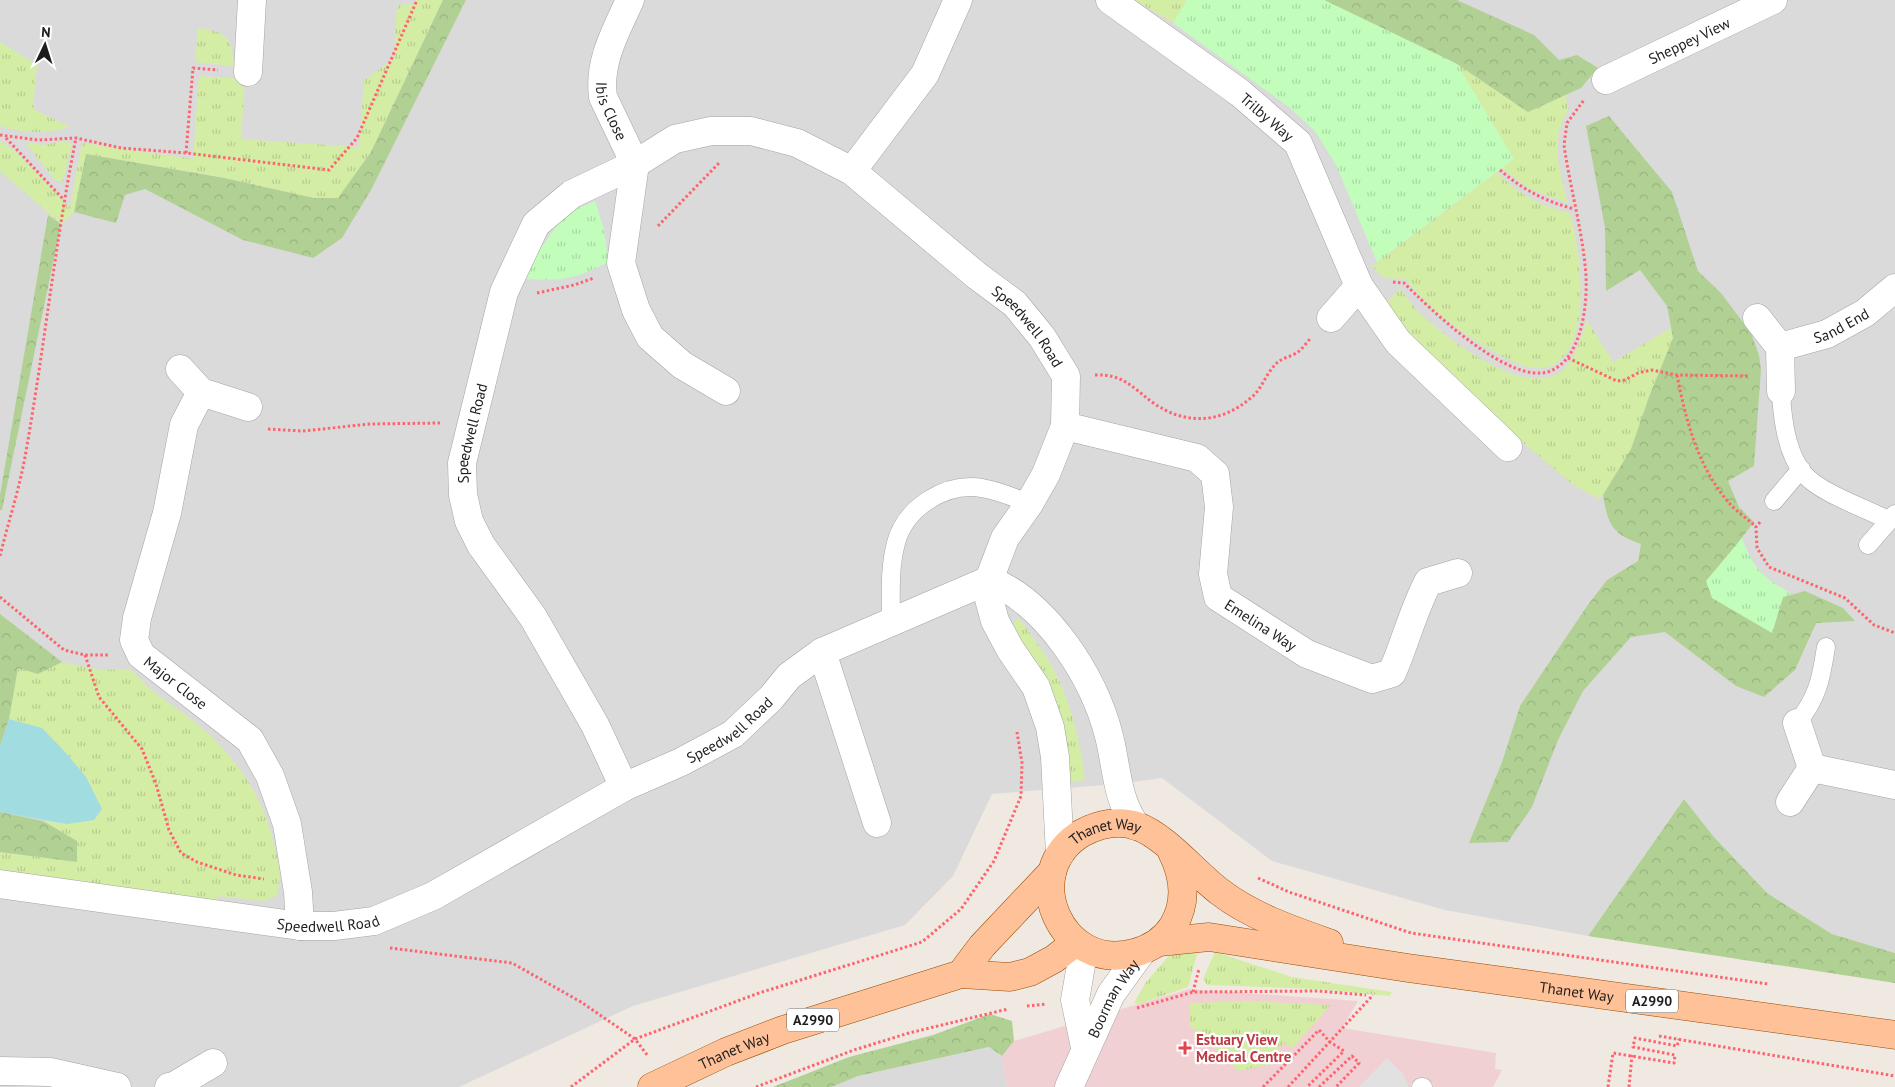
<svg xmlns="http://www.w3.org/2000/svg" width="1895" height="1087" font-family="'PT Sans',sans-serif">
  <defs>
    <pattern id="grass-tufts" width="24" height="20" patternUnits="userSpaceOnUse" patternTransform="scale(1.25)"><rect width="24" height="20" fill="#d4eda5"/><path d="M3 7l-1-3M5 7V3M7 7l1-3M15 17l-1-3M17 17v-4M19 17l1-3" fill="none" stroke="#b6cb8e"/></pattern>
    <pattern id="forest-crowns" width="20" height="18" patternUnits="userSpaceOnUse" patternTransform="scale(1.25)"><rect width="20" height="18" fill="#b1d194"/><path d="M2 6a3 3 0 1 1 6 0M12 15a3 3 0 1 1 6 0" fill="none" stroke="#98b37f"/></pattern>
    <pattern id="park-tufts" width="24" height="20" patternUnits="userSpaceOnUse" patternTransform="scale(1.25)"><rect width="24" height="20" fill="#c2fdbc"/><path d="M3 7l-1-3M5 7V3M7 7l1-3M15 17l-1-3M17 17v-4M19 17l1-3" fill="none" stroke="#a6d8a1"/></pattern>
  </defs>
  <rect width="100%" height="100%" fill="#efe9e2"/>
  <g fill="#dbdada">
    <path d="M0,0H1895V953L1832,934L1767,893L1714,837L1684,799L1588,936L1445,910L1272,861L1162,778L1118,784L992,794L953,876L905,925L633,1006L459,1087H0Z"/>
    <path d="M989,1047L1002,1056L1007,1087H832L858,1076Z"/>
  </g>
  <path fill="#f1d0d4" d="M1189,989L1358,1001L1342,1028L1496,1053L1495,1069L1502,1070L1493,1087H1007L1002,1056L1014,1041Z"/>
  <g fill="url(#grass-tufts)">
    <path d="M416,0H443L371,152L338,198H314L224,178L86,154L74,212L61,224L0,171V141L16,152L70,207L82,143L193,159L199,76L245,79L241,139L359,147L364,80L394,59L397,5L415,4Z"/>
    <path d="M1135,0H1187L1173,23Z"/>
    <path d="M198,28C225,31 234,38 233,66L195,62Z"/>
    <path d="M0,42L37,65L33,109L70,127C42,134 27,134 0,126Z"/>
    <path d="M1457,64L1528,112L1565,95L1569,109C1549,139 1559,170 1568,203L1528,188L1502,168L1514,159Z"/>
    <path d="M66,141L72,145L63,181H56L27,145L30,142L42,145Z"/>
    <path d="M1497,172C1518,194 1540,206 1570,213C1580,249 1597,359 1543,368C1516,373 1451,325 1431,307C1422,299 1414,288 1405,279L1384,278L1372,266Z"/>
    <path d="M1400,289C1407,297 1414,308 1422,315C1449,340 1521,396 1559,373C1575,363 1581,337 1587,320L1613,362L1671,328L1673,339L1649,397L1631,449L1603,495L1599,499L1572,484L1514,435L1380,309Z"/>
    <path d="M1019,618C1030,634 1042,649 1052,666C1071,701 1080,741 1085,780L1067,782L1008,626Z"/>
    <path d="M62,662L100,670L131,669C147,691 171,703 192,720C231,751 261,791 273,840C278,860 283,877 276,896L264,901L218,896L216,904L0,869V852L77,862V841L43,821L67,824L86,777L66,753L42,729L9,719L18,668L38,674Z"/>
    <path d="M1199,947L1188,987L1139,1004L1134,1003L1146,982L1174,950Z"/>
    <path d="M1215,952L1292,977L1392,992L1390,996L1317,989L1207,985L1203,979Z"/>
    <path d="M1246,1001L1331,1005L1292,1048L1284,1043L1273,1054L1280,1062L1239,1071L1189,1025L1190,1003Z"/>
  </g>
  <g fill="url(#forest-crowns)">
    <path d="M443,0H466L372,188L342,238L313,258L243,240L145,189L125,195L116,223L74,212L86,154L224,178L314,198H338L371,152Z"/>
    <path d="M1324,0H1457L1534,35L1559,60L1577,55L1598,68L1581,88L1528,112L1457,64Z"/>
    <path d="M1609,116L1672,192L1698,271L1721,293L1751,333L1759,355L1761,369L1754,466L1728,481L1739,507L1754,522L1737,544L1772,633L1783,597L1805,591L1843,608L1855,621L1816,623L1795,670L1764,697L1736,686L1665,632L1631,637L1583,691L1558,740L1532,807L1508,842L1469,843L1502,762L1520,706L1587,606L1607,580L1638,561L1641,544C1612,534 1608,525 1603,495L1631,449L1649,397L1673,338L1667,306L1640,270L1606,291L1605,228L1586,126Z"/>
    <path d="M48,215L61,224L2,510H0V495Z"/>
    <path d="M0,614L62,662L38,674L18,668L9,719L0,746Z"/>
    <path d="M1684,799L1714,837L1767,893L1832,934L1895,953V983L1588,936Z"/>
    <path d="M0,812L43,821L77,841V862L0,852Z"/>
    <path d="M990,1014L1012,1021L1014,1041L1002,1056L989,1047L858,1076L832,1087H773L849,1057L933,1035Z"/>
  </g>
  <g fill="url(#park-tufts)">
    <path d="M1187,0H1324L1457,64L1514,159L1377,262L1336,165L1315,131L1289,107L1173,23Z"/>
    <path d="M595,201L604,229L608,262C572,281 559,281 519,279L565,214Z"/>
    <path d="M1742,538C1754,571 1763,577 1792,594L1783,597L1772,633L1712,598L1706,581Z"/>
  </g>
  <path fill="#e1e1e1" d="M1387,1058L1403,1074L1409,1087H1359Z"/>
  <path fill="#a0dce0" d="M9,719L42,728L66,753L86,777L102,809L94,820L67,824L0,812V746Z"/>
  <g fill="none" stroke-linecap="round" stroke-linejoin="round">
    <defs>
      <g id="service">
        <path d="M1781,391C1782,417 1786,453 1804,474C1820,493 1865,508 1888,520"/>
        <path d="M1774,501L1801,469"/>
        <path d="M1868,545L1895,514"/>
        <path d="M891,623C891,597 889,568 896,543C905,508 945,482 982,488C998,491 1014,497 1029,504"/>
        <path d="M1797,723C1818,697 1821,679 1826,647"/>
        <path d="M1421,1087H1423"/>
      </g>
      <g id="minor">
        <path id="s1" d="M630,0C616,31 598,62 603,97L635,164"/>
        <path id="s2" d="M1110,0L1240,93L1298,143L1359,286L1331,318"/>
        <path d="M248,72L252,0"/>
        <path id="s3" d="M1606,80L1773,0"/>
        <path d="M635,164L621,263L636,310L650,337L682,365L726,391"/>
        <path d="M852,171L925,74L958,0"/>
        <path d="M1359,286L1398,342L1508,447"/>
        <path d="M1757,318L1780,347L1781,391"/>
        <path id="s4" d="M1780,347L1827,334L1865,313L1895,288"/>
        <path d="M180,369L201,392L248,407"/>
        <path id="s5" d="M201,392L184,425L167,513L137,618L134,640L141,655L250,740L270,776L287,824L298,892L300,926"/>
        <path id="s6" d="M1065,426L1197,458L1215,474L1219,507L1213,574L1218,597L1307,654L1372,679L1392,673C1405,643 1413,611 1428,582L1458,573"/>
        <path d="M989,580C1047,603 1094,677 1109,736C1117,767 1116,798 1136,826"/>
        <path d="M822,652L877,823"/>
        <path d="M1812,768L1895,785"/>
        <path id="s7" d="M624,787L595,725L533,617L481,545L469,521L463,495L462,463L504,292L536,224L572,194L635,164L675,139L711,131H751L797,143L852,171L976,275L1015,304L1042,337L1066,376L1065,426L1046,474L1029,504L1005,538L989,580V599L995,621L1010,649L1036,687L1050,727L1055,757L1060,854"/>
        <path d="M1790,802L1812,768L1797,723"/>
        <path id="s8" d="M0,884L300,926H334L374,921L433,896L624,787L681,762L733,734L771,698L789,676L822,652L989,580"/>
        <path d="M1084,948L1075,1000L1085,1047"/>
        <path d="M0,1071L50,1072L117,1087"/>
        <path d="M169,1087L174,1086L213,1063"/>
        <path id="s9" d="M1069,1087L1111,994L1142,951"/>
      </g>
      <g id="primary">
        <path id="s10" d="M1171,850C1184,875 1188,901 1173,926C1164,940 1149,949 1134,953C1061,973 1017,872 1082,833C1099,824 1119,820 1137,826C1165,836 1195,873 1220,892C1251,916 1292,930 1329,943"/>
        <path id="s11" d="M1159,942L1209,937L1408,968L1895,1035"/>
        <path d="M961,974L982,946L1052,872"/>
        <path id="s12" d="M652,1087L726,1052L783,1030L961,974L1010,977L1030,972L1054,959L1076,942"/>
      </g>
    </defs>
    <use href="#service" stroke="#a4a4a4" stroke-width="19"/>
    <use href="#minor" stroke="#a4a4a4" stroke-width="29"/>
    <use href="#primary" stroke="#974b00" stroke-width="29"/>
    <g stroke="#ff646e" stroke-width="3" stroke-dasharray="2.5 2.5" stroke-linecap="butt">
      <path d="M0,135L38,140L76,138L121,148L186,153L329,170L357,138L417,0"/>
      <path d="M6,138L63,199"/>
      <path d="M186,153L193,68L218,70"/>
      <path d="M1500,170C1523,190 1545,201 1574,209"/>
      <path d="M658,226L720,162"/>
      <path d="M1393,282L1404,283C1431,310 1500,376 1541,373C1554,373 1567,361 1573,349C1584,328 1587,300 1586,276C1583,232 1570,188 1564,145L1567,123L1584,100"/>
      <path d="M537,293L574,285L594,278"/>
      <path d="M1568,358L1617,381L1625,380L1638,373L1652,370L1677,375L1750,376"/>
      <path d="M1095,375C1123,374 1132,387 1152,402C1185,426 1222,424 1253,396C1262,388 1266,374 1275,365C1280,358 1291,357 1298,352C1303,348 1307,342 1311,338"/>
      <path d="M1677,375C1686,421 1698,468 1730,504C1737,512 1748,519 1756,527"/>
      <path d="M268,429L302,431L371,424L441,423"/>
      <path d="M1760,522L1756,527L1757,548L1769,567L1845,598L1874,625L1895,633"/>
      <path d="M0,556C8,523 19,490 25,457C44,351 55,243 76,138"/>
      <path d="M0,597L64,650L85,655H108"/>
      <path d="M85,655L99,697L142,749L156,784L169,830L181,853L197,862L236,875L264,879"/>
      <path d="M1258,878L1289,892L1411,933L1768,984"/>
      <path d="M390,948L512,963L581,1002L635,1039L648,1056"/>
      <path d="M1193,992L1199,969"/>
      <path d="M1027,1006L1046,1004"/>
      <path d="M1137,1008L1193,992L1318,991L1366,995"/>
      <path d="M1659,1036L1895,1076"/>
      <path d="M571,1087L635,1039L759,993L922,942L961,909L994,861L1021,796L1022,763L1017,732"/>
      <path d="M756,1087L854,1050L909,1033L1008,1009"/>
      <path d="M1263,1087L1319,1030L1330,1042L1344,1051L1307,1087"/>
      <path d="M1288,1087L1373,995"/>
      <path d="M1319,1087L1352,1056L1359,1063L1336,1087"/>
      <path d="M1608,1087L1613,1053L1674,1063L1675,1055L1633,1047L1635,1038L1677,1046L1679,1039"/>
      <path d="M1629,1087L1632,1055"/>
    </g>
    <use href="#service" stroke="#fff" stroke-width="18"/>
    <use href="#minor" stroke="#fff" stroke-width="28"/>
    <use href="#primary" stroke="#ffc198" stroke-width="28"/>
  </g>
  <path fill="#e0444e" stroke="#fff" stroke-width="2" d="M1182.5 1040.5h5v5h5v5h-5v5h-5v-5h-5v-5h5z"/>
  <g text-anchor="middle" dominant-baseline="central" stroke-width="4.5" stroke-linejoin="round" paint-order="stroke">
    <g fill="#fff" stroke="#616161" stroke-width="1">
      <rect x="1626" y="989.5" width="52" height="23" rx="4"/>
      <rect x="787" y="1008.5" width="52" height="23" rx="4"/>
    </g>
    <g font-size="14" font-weight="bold" fill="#1d1d1d">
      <text x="1652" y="1001">A2990</text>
      <text x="813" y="1020">A2990</text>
    </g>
    <g font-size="15" fill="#1d1d1d" stroke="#fff">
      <text stroke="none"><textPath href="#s3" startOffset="92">Sheppey View</textPath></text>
      <text stroke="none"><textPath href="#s1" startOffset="118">Ibis Close</textPath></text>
      <text stroke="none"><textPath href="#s2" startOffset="196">Trilby Way</textPath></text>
      <text stroke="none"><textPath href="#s4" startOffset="65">Sand End</textPath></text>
      <text stroke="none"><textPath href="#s7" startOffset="1204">Speedwell Road</textPath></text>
      <text stroke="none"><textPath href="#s7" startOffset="398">Speedwell Road</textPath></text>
      <text stroke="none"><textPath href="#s6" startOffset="335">Emelina Way</textPath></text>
      <text stroke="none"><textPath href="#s5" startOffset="319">Major Close</textPath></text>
      <text stroke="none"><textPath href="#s8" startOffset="782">Speedwell Road</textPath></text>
      <text stroke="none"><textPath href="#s10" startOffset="341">Thanet Way</textPath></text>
      <text stroke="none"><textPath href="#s8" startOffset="331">Speedwell Road</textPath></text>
      <text stroke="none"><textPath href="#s11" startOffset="422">Thanet Way</textPath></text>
      <text stroke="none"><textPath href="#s9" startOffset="99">Boorman Way</textPath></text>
      <text stroke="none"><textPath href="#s12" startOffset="90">Thanet Way</textPath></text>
    </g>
    <g font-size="15" font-weight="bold" fill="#be3a42" stroke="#fff" text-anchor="start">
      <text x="1196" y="1039">Estuary View<tspan x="1196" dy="17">Medical Centre</tspan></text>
    </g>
  </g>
  <g transform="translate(45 45) rotate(4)" stroke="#ffffff" stroke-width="4" paint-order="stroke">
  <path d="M0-4L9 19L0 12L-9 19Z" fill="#1d1d1d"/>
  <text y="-8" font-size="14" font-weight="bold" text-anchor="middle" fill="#1d1d1d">N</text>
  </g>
</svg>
